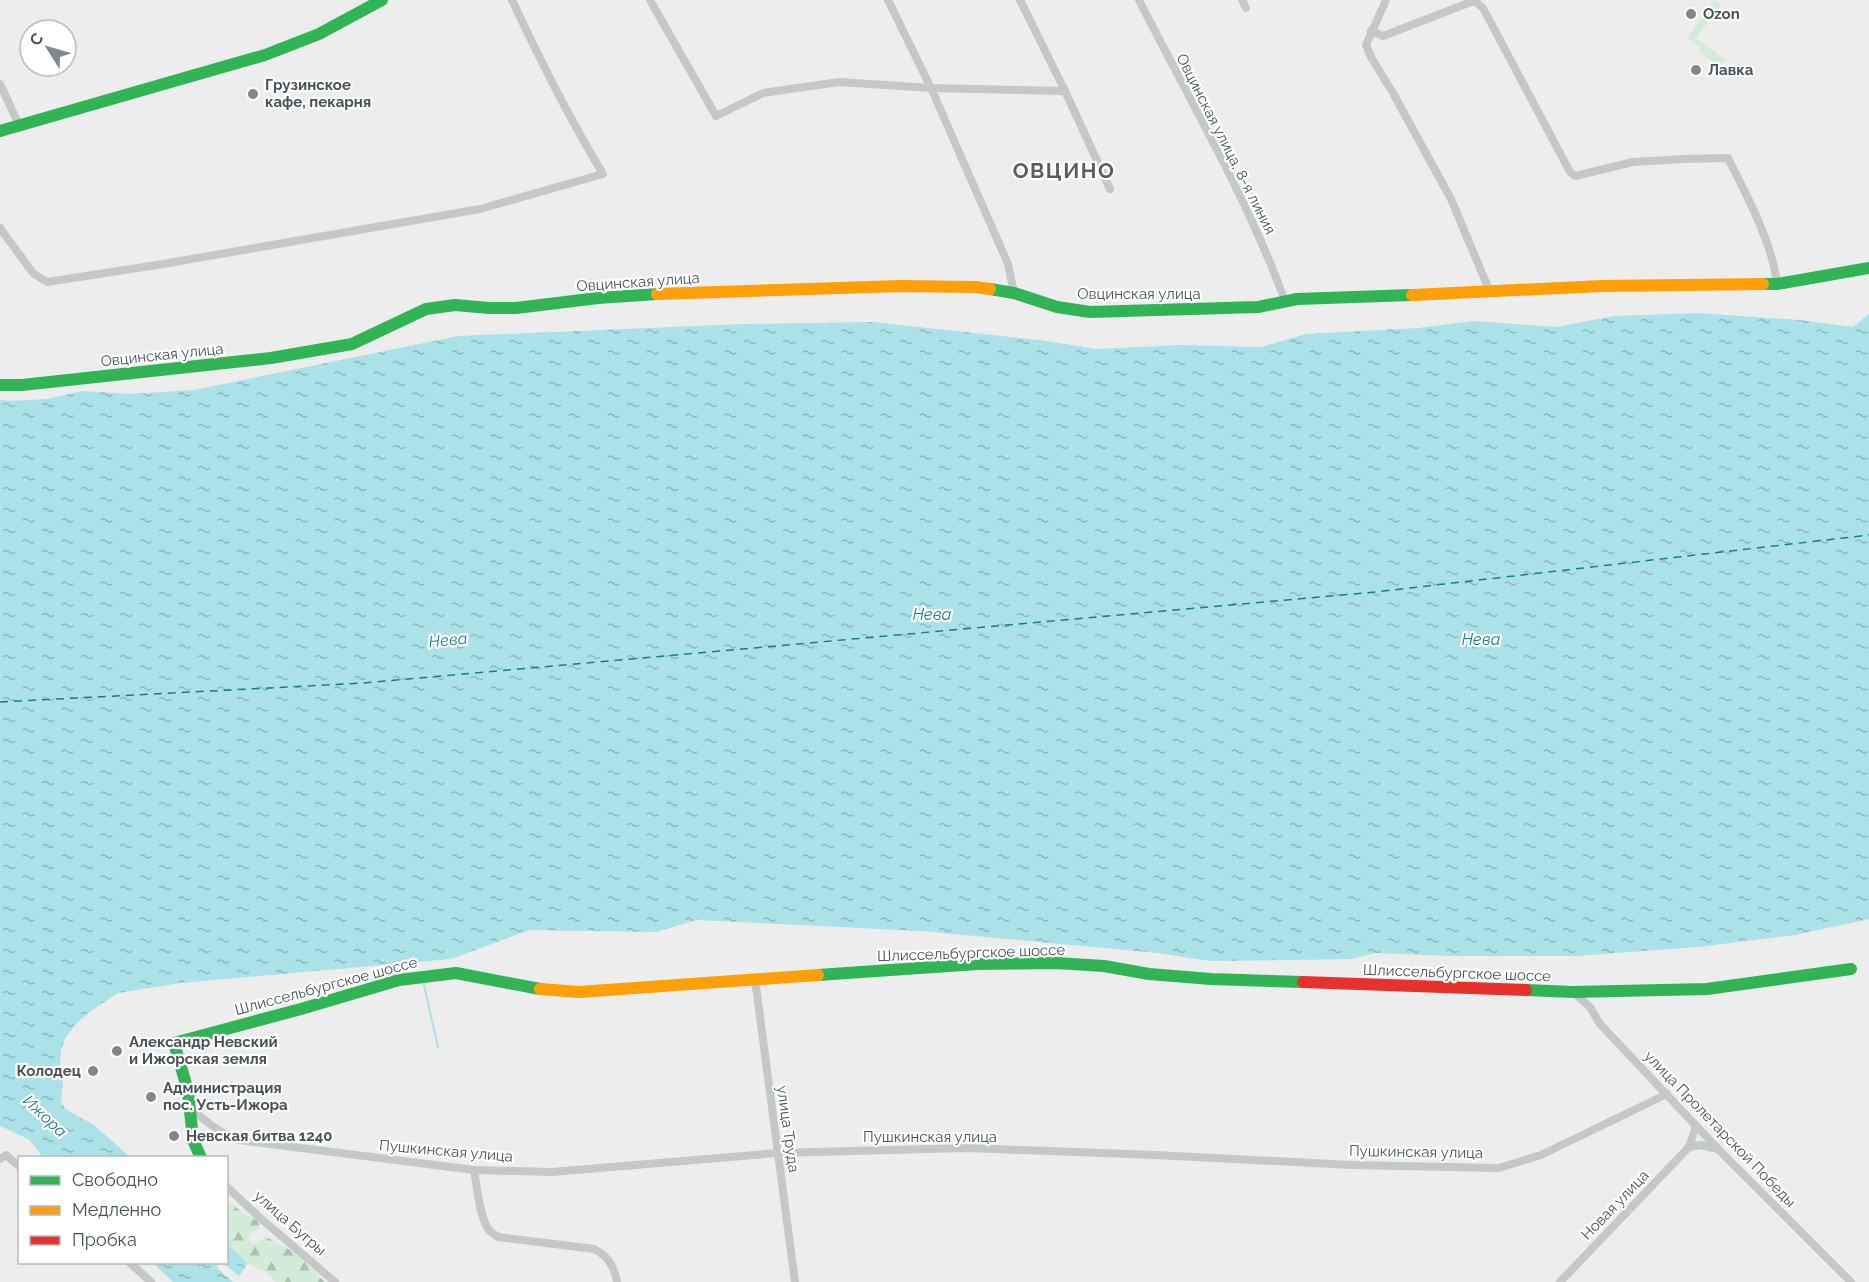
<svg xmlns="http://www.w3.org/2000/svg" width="1869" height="1282" font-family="Raleway,sans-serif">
  <defs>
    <pattern id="forest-firs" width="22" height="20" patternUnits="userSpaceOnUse" patternTransform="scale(1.5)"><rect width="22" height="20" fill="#d3ebd9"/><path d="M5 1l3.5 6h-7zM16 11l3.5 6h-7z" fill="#adc1b3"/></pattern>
    <pattern id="water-ripples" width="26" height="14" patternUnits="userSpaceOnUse" patternTransform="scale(1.5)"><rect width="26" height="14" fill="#aae2e7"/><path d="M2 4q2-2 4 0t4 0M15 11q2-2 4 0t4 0" fill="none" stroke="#8cbabe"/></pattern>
  </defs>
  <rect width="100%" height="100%" fill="#eeeded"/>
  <path fill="#d3ebd9" d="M1714,0L1721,5L1696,38L1725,60L1720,67L1699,51L1701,48L1687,38Z"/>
  <path fill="url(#forest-firs)" d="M227,1200L243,1213L258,1221L260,1229L253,1231L249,1236V1241L254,1244L266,1237L296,1253L325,1282H275L267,1273L248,1263L227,1244Z"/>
  <g fill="url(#water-ripples)">
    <path d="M1698,313L1800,320L1853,327L1869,314V919L1795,935L1698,947L1576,956H1448L1375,953L1352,959L1210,961L1157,953L922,931L696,920L657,932L530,930L451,959L181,983L118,993L92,1010L76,1024L66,1037L61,1050L60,1064L63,1080L61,1101L65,1109L94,1125L130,1157H42L35,1146L28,1139L0,1126V400L11,401L47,399L82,391L132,394L194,390L458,336L742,324L873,322L1040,340L1096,349L1181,345L1261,347L1306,334L1418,328L1472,321L1556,327L1614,316Z"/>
    <path d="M227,1244L248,1263L239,1276L223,1263L226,1262Z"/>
    <path d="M153,1263H221L216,1267L233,1282H173Z"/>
  </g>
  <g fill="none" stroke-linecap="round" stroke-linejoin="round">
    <path stroke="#aae2e7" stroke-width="2" d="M425,980L424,985L438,1047"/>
    <path stroke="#167e85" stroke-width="1.5" stroke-dasharray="8 6" stroke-linecap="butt" d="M0,702L364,683L1375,592L1869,535"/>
    <g stroke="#c4c8c9" stroke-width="8">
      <path d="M650,0L716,116L763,93L839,82L931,88L1065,91"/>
      <path d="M888,0L931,88L1008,264L1014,293"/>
      <path d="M1020,0L1065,91L1110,189"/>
      <path d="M1139,0C1189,99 1247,197 1285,301"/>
      <path d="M1242,0L1246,8"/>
      <path d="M1386,0L1366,45L1371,57L1393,93L1451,199L1490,292"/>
      <path d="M1371,31L1383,36L1471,2H1476L1483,8L1570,172L1575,176L1633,162L1684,159L1728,158C1746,194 1773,244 1777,284"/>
      <path d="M0,84L19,125"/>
      <path d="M0,228L33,273L47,282L157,265L480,209L603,174C569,118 540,60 512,0"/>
      <path d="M755,979L795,1282"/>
      <path d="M1573,992L1590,1007L1600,1024L1718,1149L1851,1282"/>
      <path d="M191,1107C204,1122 221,1133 239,1140L474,1170L552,1172L778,1153L967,1148L1155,1155L1351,1165L1499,1168L1541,1155L1667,1094"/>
      <path d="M1689,1147L1700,1145L1718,1149"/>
      <path d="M0,1159L6,1155L20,1167"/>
      <path d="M474,1170C477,1186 479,1213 487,1227C489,1232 494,1234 498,1237L594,1249C608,1256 614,1266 617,1282"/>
      <path d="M226,1186L259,1217L335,1282"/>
      <path d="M129,1262L151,1282"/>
      <path d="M1560,1282L1689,1147L1696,1126"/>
    </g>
    <g stroke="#30b455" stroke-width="12">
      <path d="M0,131L265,55L319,34L382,0"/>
      <path d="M1763,284H1777L1869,268"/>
      <path d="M990,289L1014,293L1057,307L1090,312L1258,307L1297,299L1412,295"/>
      <path d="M0,385H22L271,358L352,344L426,309L455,305L489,308H516L598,298L657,294"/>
      <path d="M818,975L978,964L1056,963L1104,966L1149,974L1211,979L1303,982"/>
      <path d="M1526,990L1573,992L1707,989L1851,969"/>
      <path d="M201,1158L193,1140L188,1091L174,1043L301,1009L399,980L456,973L540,989"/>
    </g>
    <g stroke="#ff9f0a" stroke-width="12">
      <path d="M657,294L900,286L975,287L990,289"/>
      <path d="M1412,295L1602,286L1763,284"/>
      <path d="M540,989L579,992L818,975"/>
    </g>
    <path stroke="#e5322d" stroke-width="12" d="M1303,982L1526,990"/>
  </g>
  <g fill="#81888c" stroke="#fff" stroke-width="2">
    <circle cx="1691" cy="14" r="6"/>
    <circle cx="1696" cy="70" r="6"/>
    <circle cx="253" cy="94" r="6"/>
    <circle cx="117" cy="1051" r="6"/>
    <circle cx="93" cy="1071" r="6"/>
    <circle cx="151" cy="1097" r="6"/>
    <circle cx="174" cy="1136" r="6"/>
  </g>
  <g text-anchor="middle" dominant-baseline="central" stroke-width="4.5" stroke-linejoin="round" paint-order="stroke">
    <g font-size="15" font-weight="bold" fill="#465258" stroke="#fff" text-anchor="start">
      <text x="1703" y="14">Ozon</text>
      <text x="1708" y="70">Лавка</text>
      <text x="265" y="85">Грузинское<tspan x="265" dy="17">кафе, пекарня</tspan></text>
      <text x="129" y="1042">Александр Невский<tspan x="129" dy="17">и Ижорская земля</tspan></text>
      <text x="81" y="1071" text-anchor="end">Колодец</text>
      <text x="163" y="1088">Администрация<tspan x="163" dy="17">пос. Усть-Ижора</tspan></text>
      <text x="186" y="1136">Невская битва 1240</text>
    </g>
    <g font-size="15" fill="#465258" stroke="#fff">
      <text transform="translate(1226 144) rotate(63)">Овцинская улица, 8-я линия</text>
      <text transform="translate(638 282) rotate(-4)">Овцинская улица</text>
      <text x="1139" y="294">Овцинская улица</text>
      <text transform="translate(162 355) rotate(-6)">Овцинская улица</text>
      <text transform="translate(971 953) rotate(-2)">Шлиссельбургское шоссе</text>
      <text transform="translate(1457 973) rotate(2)">Шлиссельбургское шоссе</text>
      <text transform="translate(326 986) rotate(-15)">Шлиссельбургское шоссе</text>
      <text transform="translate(788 1129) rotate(82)">улица Труда</text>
      <text transform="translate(1720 1129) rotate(46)">улица Пролетарской Победы</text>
      <text x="930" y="1137">Пушкинская улица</text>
      <text transform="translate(446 1151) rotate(5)">Пушкинская улица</text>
      <text transform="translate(1416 1152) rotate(1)">Пушкинская улица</text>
      <text transform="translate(1615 1205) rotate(-46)">Новая улица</text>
      <text transform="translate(290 1223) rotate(41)">улица Бугры</text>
    </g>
    <g font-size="16" font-style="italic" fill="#167e85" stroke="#fff">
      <text x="932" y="614">Нева</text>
      <text x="1481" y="639">Нева</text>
      <text transform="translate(448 640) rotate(-6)">Нева</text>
      <text transform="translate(45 1116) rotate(43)">Ижора</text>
    </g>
    <g font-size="21" font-weight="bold" letter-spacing="1.5" fill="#595e60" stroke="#fff">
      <text x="1064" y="170">ОВЦИНО</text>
    </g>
  </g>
  <rect x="18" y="1156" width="210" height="108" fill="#ffffff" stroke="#b5babc" stroke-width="1.5"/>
  <rect x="30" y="1176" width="30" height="9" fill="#30b455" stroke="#b5babc" stroke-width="1.5"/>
  <text x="72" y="1186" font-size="18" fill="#465258">Свободно</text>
  <rect x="30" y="1206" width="30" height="9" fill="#ff9f0a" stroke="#b5babc" stroke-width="1.5"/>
  <text x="72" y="1216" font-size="18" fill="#465258">Медленно</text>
  <rect x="30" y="1236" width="30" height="9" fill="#e5322d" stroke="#b5babc" stroke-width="1.5"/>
  <text x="72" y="1246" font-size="18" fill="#465258">Пробка</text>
  <g transform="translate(48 48) rotate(307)"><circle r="28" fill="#ffffff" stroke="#b5babc" stroke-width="1.5"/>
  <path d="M0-4.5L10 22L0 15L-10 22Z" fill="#81888c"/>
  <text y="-9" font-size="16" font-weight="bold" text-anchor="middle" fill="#465258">С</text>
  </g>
</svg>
